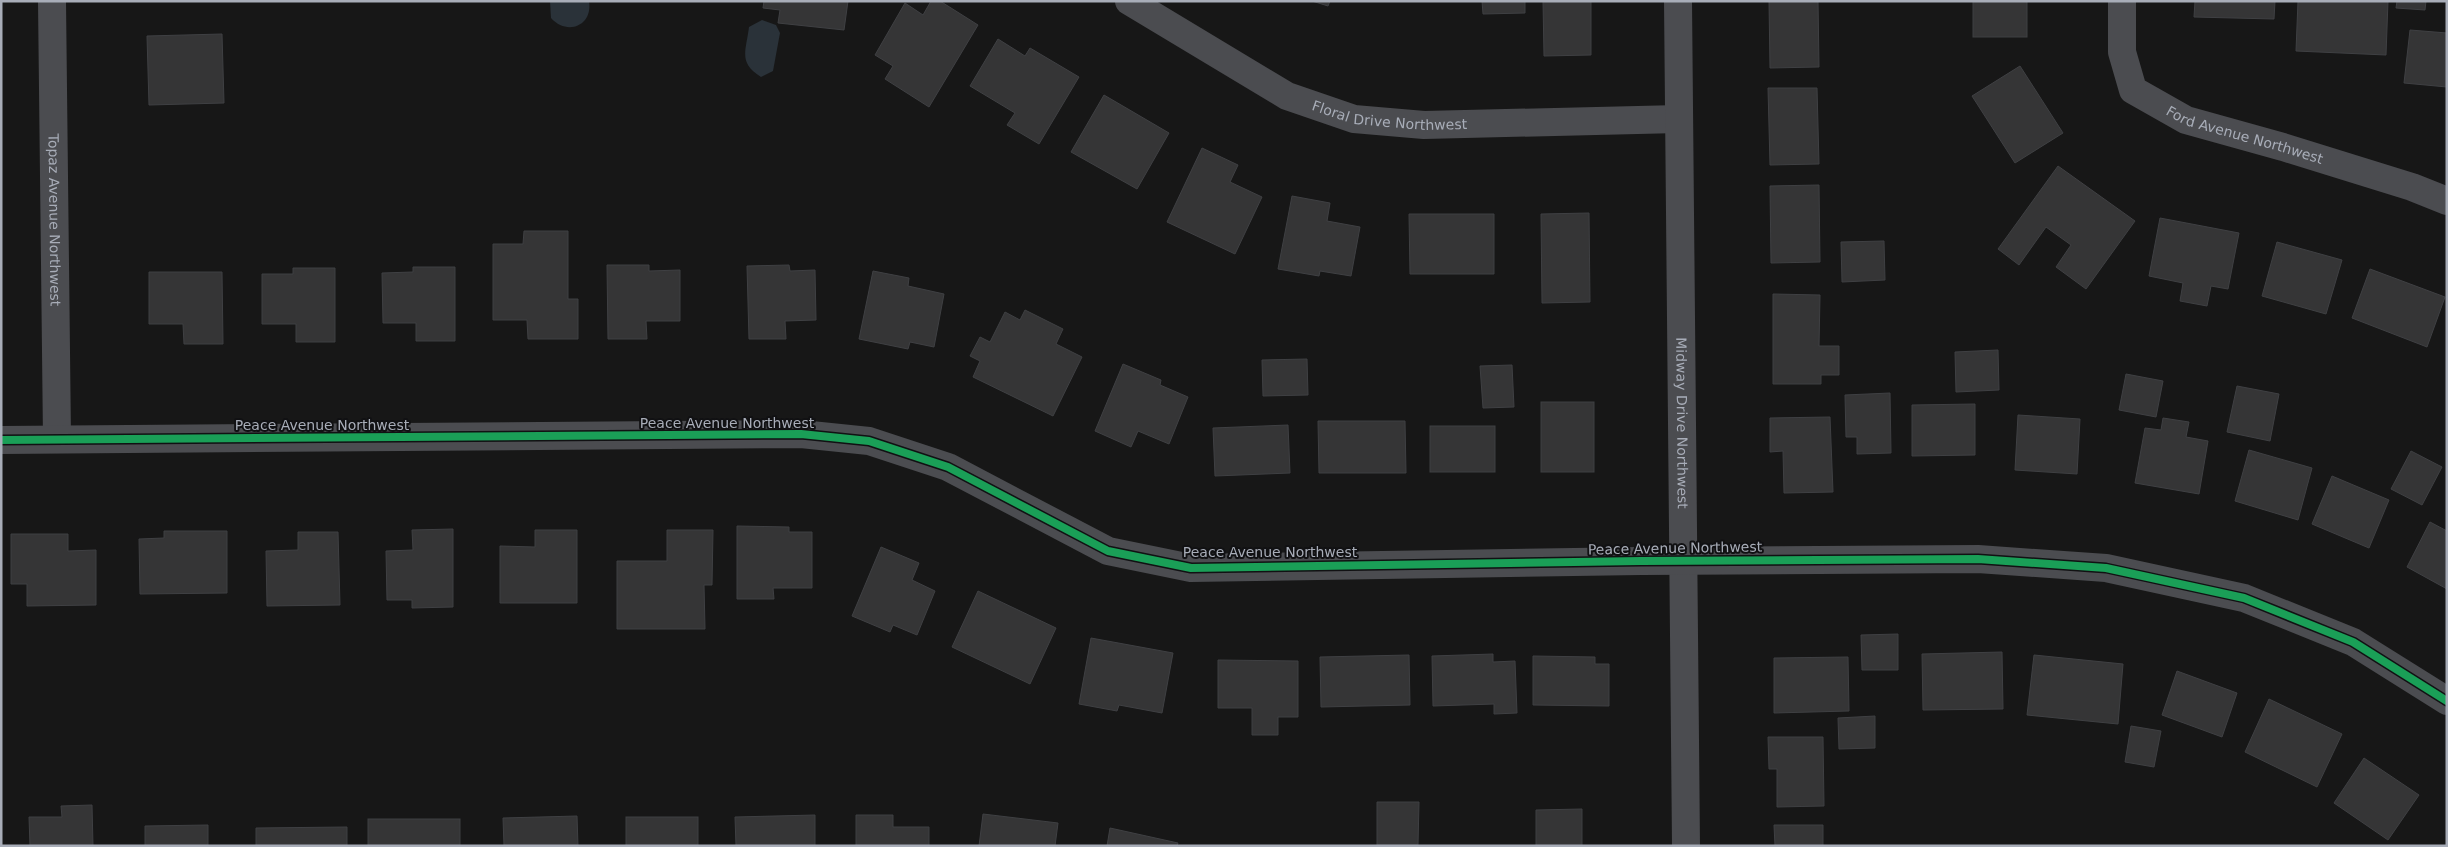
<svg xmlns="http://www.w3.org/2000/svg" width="2448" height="847" font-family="'DejaVu Sans',sans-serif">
  <rect width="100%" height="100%" fill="#171717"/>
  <g fill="#2a3239">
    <path d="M550,1H589C593,26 567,36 551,18Z"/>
    <path d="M762,20L776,25L780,33L773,71L761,77C738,63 746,51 749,27Z"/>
  </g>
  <g fill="#353536" stroke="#3f4043">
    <path d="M764,1H848L844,30L778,23L780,10L763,8Z"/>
    <path d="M931,1H940L978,25L929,107L885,79L893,66L875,55L905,3L923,15Z"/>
    <path d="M1312,1H1330L1328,6Z"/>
    <path d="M1482,1H1525V13L1483,14Z"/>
    <path d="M1543,1H1591V55L1544,56Z"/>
    <path d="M1769,1H1818L1819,67L1770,68Z"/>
    <rect x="1973" y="1" width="54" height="36"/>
    <path d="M2195,1H2275L2274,19L2194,17Z"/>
    <path d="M2298,1H2388L2386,55L2296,51Z"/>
    <path d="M2397,1H2426L2425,10L2396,8Z"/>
    <path d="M2410,30L2447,33V87L2404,83Z"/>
    <path d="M222,34L224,103L149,105L147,36Z"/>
    <path d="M998,39L1025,56L1030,48L1079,77L1039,144L1007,125L1015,113L970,86Z"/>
    <path d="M2020,66L2063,133L2015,163L1972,96Z"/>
    <path d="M1768,88H1817L1819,164L1770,165Z"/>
    <path d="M1104,95L1169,133L1137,189L1071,152Z"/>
    <path d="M1202,148L1238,165L1230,182L1262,197L1235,254L1167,222Z"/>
    <path d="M2058,166L2135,221L2086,289L2056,267L2071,245L2046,227L2019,265L1998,249Z"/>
    <path d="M1819,185L1820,262L1771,263L1770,186Z"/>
    <path d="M1292,196L1330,203L1327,221L1360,227L1351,276L1320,271L1319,276L1278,269Z"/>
    <path d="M1589,213L1590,302L1542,303L1541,214Z"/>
    <path d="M1409,214H1494V274H1410Z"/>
    <path d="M2160,218L2239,233L2228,289L2211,286L2207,306L2180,301L2183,283L2149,276Z"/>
    <path d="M524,231H568V299H578V339H528L527,320H493V244H523Z"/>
    <path d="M1884,241L1885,280L1842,282L1841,242Z"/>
    <path d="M2277,242L2342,260L2326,314L2262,296Z"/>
    <path d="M607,265H649V271L680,270V321H646L647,339H608Z"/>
    <path d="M789,265L790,271L815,270L816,320L785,321L786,339H749L747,266Z"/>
    <path d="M413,267H455V341H416V323H383L382,273L413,272Z"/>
    <path d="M293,268H335V342H296V324H262V274H293Z"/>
    <path d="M2370,269L2445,297L2427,347L2352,318Z"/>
    <path d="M873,271L909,278L908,286L944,294L934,347L910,342L908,349L859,339Z"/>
    <path d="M149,272H222L223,344H184L183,324H149Z"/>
    <path d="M1773,294L1820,295L1819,346H1839V375H1821V384H1773Z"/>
    <path d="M1025,310L1063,329L1056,344L1082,357L1053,416L973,377L980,361L970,356L980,337L990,342L1005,312L1020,320Z"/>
    <path d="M1998,350L1999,390L1956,392L1955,352Z"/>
    <path d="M1307,359L1308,395L1263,396L1262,360Z"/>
    <path d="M1123,364L1161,380L1160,385L1188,397L1169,444L1138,431L1131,447L1095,431Z"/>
    <path d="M1512,365L1514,407L1483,408L1480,366Z"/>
    <path d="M2126,374L2163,381L2156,417L2119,410Z"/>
    <path d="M2237,386L2279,394L2270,441L2227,432Z"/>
    <path d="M1890,393L1891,453L1857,454V437H1846L1845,395Z"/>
    <rect x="1541" y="402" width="53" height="70"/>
    <path d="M1975,404V455L1912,456V405Z"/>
    <path d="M2018,415L2080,419L2077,474L2015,470Z"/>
    <path d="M1830,417L1833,492L1784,493L1783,451L1770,452V418Z"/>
    <path d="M2163,418L2189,422L2186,437L2208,441L2199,494L2135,483L2145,428L2161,430Z"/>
    <path d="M1318,421H1405L1406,473H1319Z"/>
    <path d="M1288,425L1290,473L1215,476L1213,428Z"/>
    <rect x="1430" y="426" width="65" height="46"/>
    <path d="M2249,450L2312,468L2298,520L2235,501Z"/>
    <path d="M2411,451L2442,467L2422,505L2391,489Z"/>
    <path d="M2332,476L2389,500L2369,548L2312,524Z"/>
    <path d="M2430,522L2447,531V589L2407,567Z"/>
    <path d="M737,526L789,527V532H812V588H773L774,599H737Z"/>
    <path d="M453,529V607L412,608V600H387L386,551L413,550L412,530Z"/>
    <path d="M535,530H577V603H500V546L535,547Z"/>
    <path d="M667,530H713L712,585H704L705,629H617V561H667Z"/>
    <path d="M164,531H227V593L140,594L139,539L164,538Z"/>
    <path d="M298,532H338L340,605L267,606L266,551L298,550Z"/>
    <path d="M11,534H68V551L96,550V605L27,606V584H11Z"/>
    <path d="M881,547L919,563L912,580L935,591L917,635L893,625L890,632L852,616Z"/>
    <path d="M978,591L1056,628L1030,684L952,647Z"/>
    <path d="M1898,634V670H1862L1861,635Z"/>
    <path d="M1091,638L1173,653L1162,713L1119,705L1117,711L1079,704Z"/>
    <path d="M2002,652L2003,709L1923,710L1922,654Z"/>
    <path d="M1493,654V662L1515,661L1517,713L1494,714V704L1433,706L1432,656Z"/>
    <path d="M1409,655L1410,705L1321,707L1320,657Z"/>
    <path d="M2034,655L2123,664L2118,724L2027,715Z"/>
    <path d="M1533,656L1595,657V664H1609V706L1533,705Z"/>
    <path d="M1848,657L1849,711L1774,713V658Z"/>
    <path d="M1218,660L1298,661V717H1278V735H1252V708H1218Z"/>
    <path d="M2177,671L2237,693L2222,737L2162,715Z"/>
    <path d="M2269,699L2342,734L2317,787L2245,752Z"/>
    <path d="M1875,716V748L1839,749L1838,718Z"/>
    <path d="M2131,726L2161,731L2154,767L2125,762Z"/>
    <path d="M1768,737H1823L1824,806L1777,807V769H1769Z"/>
    <path d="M2364,758L2419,795L2388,840L2334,803Z"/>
    <path d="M1377,802H1419L1418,845H1377Z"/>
    <path d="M92,805L93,846H30L29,817H62L61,806Z"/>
    <path d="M1582,809V846H1536V810Z"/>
    <path d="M983,814L1058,823L1055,846H979Z"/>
    <path d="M815,815V846H736L735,817Z"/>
    <path d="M856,815H893V827H929V846H856Z"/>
    <path d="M577,816L578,846H504L503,818Z"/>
    <rect x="626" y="817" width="72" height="29"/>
    <rect x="368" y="819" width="92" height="27"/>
    <path d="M208,825V846H145V826Z"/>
    <path d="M1774,825H1823V846H1775Z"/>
    <path d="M347,827V846H256V828Z"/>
    <path d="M1110,828L1178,843L1177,846H1107Z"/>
  </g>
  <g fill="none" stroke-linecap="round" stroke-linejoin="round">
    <g stroke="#4b4c50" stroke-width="28">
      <path id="s1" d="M52,1L57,439"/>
      <path id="s2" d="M1129,1L1287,96L1354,119L1424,125L1679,119"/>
      <path id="s3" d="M1678,1L1686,846"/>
      <path id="s4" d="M2122,1V52L2133,90L2186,120L2283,147L2412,187L2447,201"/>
      <path d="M1,440L801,434L869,441L948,467L1108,551L1191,568L1641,561L1978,559L2106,568L2244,598L2353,642L2447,701"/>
    </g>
    <defs>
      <path id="cycleway" d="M1,440L801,434L869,441L948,467L1108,551L1191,568L1641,561L1978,559L2106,568L2244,598L2353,642L2447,701"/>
    </defs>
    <use href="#cycleway" stroke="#111113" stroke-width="11"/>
    <use href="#cycleway" stroke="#1a9f57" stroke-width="8"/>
  </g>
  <g text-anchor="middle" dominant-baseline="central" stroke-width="4" stroke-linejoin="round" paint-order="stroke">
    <g font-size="14" fill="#a8adb8" stroke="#111113">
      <text stroke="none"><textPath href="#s2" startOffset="290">Floral Drive Northwest</textPath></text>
      <text stroke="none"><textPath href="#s4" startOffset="212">Ford Avenue Northwest</textPath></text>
      <text stroke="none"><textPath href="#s1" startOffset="219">Topaz Avenue Northwest</textPath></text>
      <text x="727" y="423">Peace Avenue Northwest</text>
      <text stroke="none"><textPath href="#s3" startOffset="422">Midway Drive Northwest</textPath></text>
      <text x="322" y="425">Peace Avenue Northwest</text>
      <text transform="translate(1675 548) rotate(-1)">Peace Avenue Northwest</text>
      <text x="1270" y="552">Peace Avenue Northwest</text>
    </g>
  </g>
  <rect width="2448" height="847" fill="none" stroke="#a8adb8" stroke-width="5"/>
</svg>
